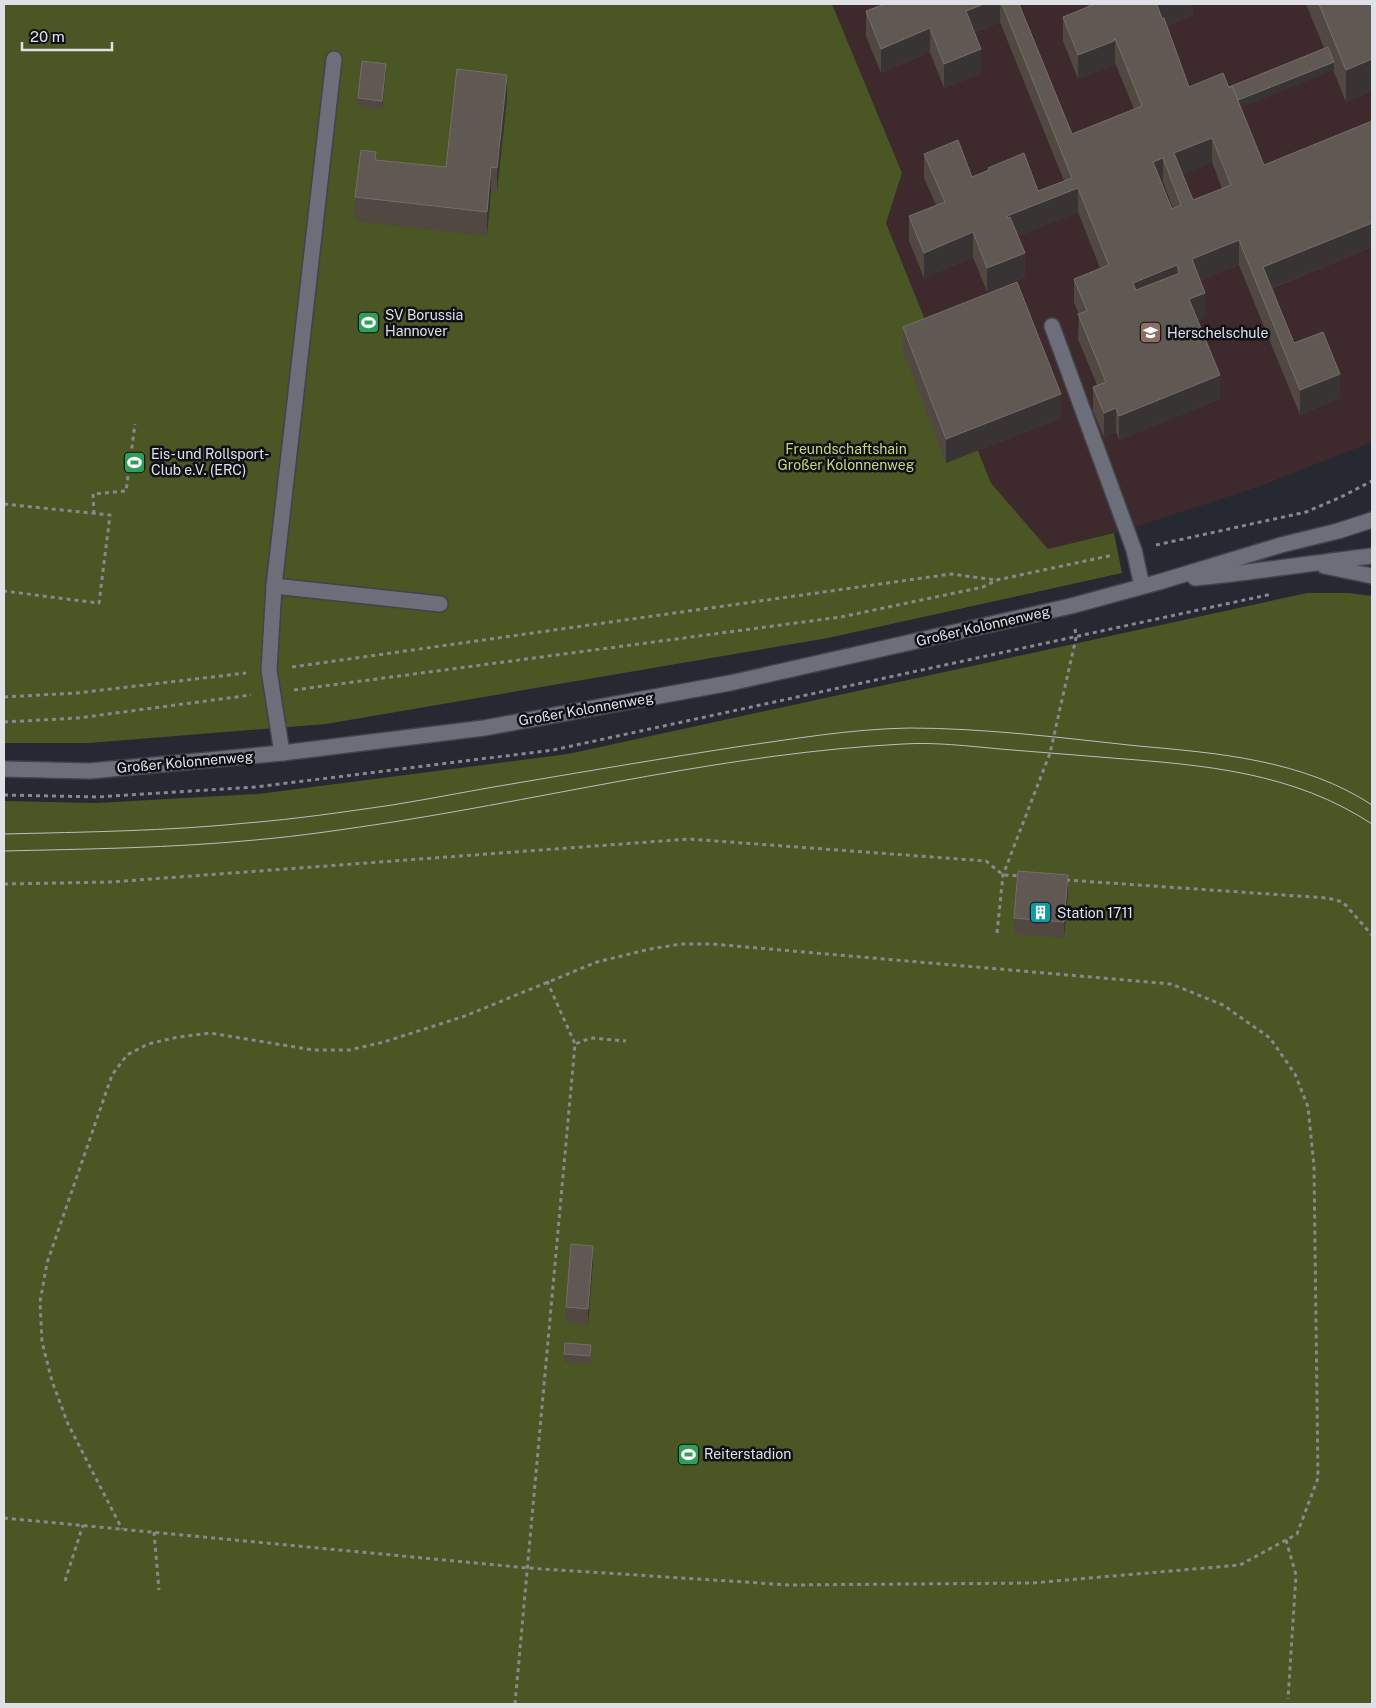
<svg xmlns="http://www.w3.org/2000/svg" width="1376" height="1708" font-family="'Public Sans',sans-serif">
  <rect width="100%" height="100%" fill="#262832"/>
  <path fill="#3e2a2c" d="M832,4H1372V442L1263,485L1126,530L1048,549L991,483L886,223L902,173Z"/>
  <g fill="#4a5624">
    <path d="M4,4H832L902,173L886,223L991,483L1048,549L1114,533L1122,573L828,638L326,724L89,743H4Z"/>
    <path d="M1307,593H1349L1372,596V1704H4V801L96,803L258,794L568,754Z"/>
  </g>
  <g fill="none" stroke-linecap="round" stroke-linejoin="round">
    <defs>
      <g id="minor">
        <path d="M1052,326L1134,550L1142,586"/>
        <path d="M1324,566L1372,576"/>
        <path d="M1195,578C1254,572 1313,563 1372,556"/>
        <path d="M274,586L334,59"/>
        <path d="M282,753L269,670L274,586L440,604"/>
        <path d="M4,769L90,771L282,753L484,728L730,683L1071,606L1159,582L1281,545L1338,531L1372,520"/>
      </g>
    </defs>
    <use href="#minor" stroke="#41434b" stroke-width="18"/>
    <g stroke="#878990" stroke-width="3" stroke-dasharray="4 4" stroke-linecap="butt">
      <path d="M4,504L110,515L99,603L4,591"/>
      <path d="M94,514L93,494L126,491L135,424"/>
      <path d="M1156,545L1306,512L1341,497L1372,481"/>
      <path d="M292,667L951,574L996,580"/>
      <path d="M294,690L841,617L983,587L997,580L1113,555"/>
      <path d="M4,697L77,693L246,673"/>
      <path d="M4,722L78,718L251,695"/>
      <path d="M4,795L98,797L256,787L553,750L1272,594"/>
      <path d="M1066,880L1327,898L1343,902L1372,935"/>
      <path d="M4,884L111,882L689,839L986,861L1003,875L1020,876"/>
      <path d="M997,933L1003,875L1050,753L1076,638L1075,628"/>
      <path d="M547,981L575,1044"/>
      <path d="M4,1518L528,1568L790,1585L1032,1583L1240,1565L1297,1534L1318,1478L1314,1166L1308,1107L1295,1074L1270,1038L1223,1005L1171,984L712,944H681L650,949L597,962L465,1016L384,1042L349,1050H313L210,1033L178,1037L148,1044L127,1055L112,1075L47,1263L40,1302L42,1342L52,1381L68,1424L122,1529"/>
      <path d="M154,1532L159,1590"/>
      <path d="M1286,1540L1296,1575L1288,1699"/>
      <path d="M65,1581L83,1525"/>
      <path d="M4,1704H5"/>
      <path d="M515,1704L575,1044L591,1038L626,1041"/>
    </g>
    <use href="#minor" stroke="#6c6f7a" stroke-width="15"/>
    <g stroke="#bbbdc4" stroke-width="1">
      <path d="M4,834C85,832 167,831 247,823C296,819 344,812 392,805C436,798 479,789 523,782C594,770 665,758 736,747C793,739 851,729 909,728C984,728 1064,738 1138,746C1218,753 1304,760 1372,805"/>
      <path d="M4,851C87,849 171,848 255,840C301,836 347,829 393,822C563,795 731,753 903,744C935,742 968,746 1000,749C1037,752 1075,755 1112,758C1204,765 1293,772 1372,824"/>
    </g>
  </g>
  <g fill="#514841" fill-rule="evenodd">
    <path d="M885,4H1019L1072,134L1134,109L1115,63L1114,65L1078,79L1063,41V17L1088,7L1087,4H1193V15L1167,26L1189,87H1229L1324,48L1306,4H1372V91L1346,102L1333,70L1241,107L1264,165L1372,121V247L1272,288L1294,343L1340,398L1300,415L1239,265L1200,280L1205,317L1198,320L1220,399L1119,440L1116,432L1104,437L1093,411V387L1097,385L1078,339L1079,314L1074,303V279L1100,268L1078,212L1018,236L1025,277L987,292L973,257L924,278L909,241V216L936,205L924,178V154L972,177L988,170V168L1038,191L1064,181L1000,22L975,32L981,73L944,88L930,52L881,73L866,36V11ZM1212,162L1222,189L1193,200L1182,174ZM1163,182L1173,208L1172,209L1161,183Z"/>
    <path d="M386,72L382,109L358,107V98Z"/>
    <path d="M507,99L497,192H491L487,236L355,221V197L376,160L446,167Z"/>
    <path d="M903,327L1061,418L946,463L903,351Z"/>
    <path d="M1068,892L1064,938L1014,934V918Z"/>
    <path d="M593,1263L588,1325L566,1323V1307Z"/>
    <path d="M591,1353L590,1365L564,1362V1354Z"/>
  </g>
  <g fill="#393434">
    <path d="M984,4H1000V22L966,35V11Z"/>
    <path d="M1160,4H1193V15L1157,30V5Z"/>
    <path d="M930,28V52L881,73V49Z"/>
    <path d="M1115,38V63L1114,65L1078,79V55Z"/>
    <path d="M981,49V73L944,88V64Z"/>
    <path d="M1372,59V91L1346,102V70Z"/>
    <path d="M1334,62V70L1229,112V104Z"/>
    <path d="M386,64V72L382,109V101Z"/>
    <path d="M507,75V99L497,192V168Z"/>
    <path d="M1212,138V162L1174,178V153Z"/>
    <path d="M1163,158V182L1153,186V162Z"/>
    <path d="M491,167V192L487,236V212Z"/>
    <path d="M1078,188V212L1007,241V216Z"/>
    <path d="M1372,223V247L1263,291V267Z"/>
    <path d="M973,232V257L924,278V253Z"/>
    <path d="M1239,240V265L1192,284V259Z"/>
    <path d="M1025,253V277L987,292V268Z"/>
    <path d="M1177,265V290L1133,307V283Z"/>
    <path d="M1205,293V317L1189,323V299Z"/>
    <path d="M1340,374V398L1300,415V390Z"/>
    <path d="M1220,375V399L1119,440V416Z"/>
    <path d="M1061,394V418L946,463V439Z"/>
    <path d="M1116,408V432L1104,437V413Z"/>
    <path d="M1068,875V892L1064,938V922Z"/>
    <path d="M593,1246V1263L588,1325V1309Z"/>
  </g>
  <g fill="#605853" stroke="#746e6a" fill-rule="evenodd">
    <path d="M885,4H984L966,11L981,49L944,64L930,28L881,49L866,11Z"/>
    <path d="M1002,4H1019L1072,134L1142,106L1115,38L1114,41L1078,55L1063,17L1095,4H1160L1157,5L1162,18H1164L1189,87L1223,73L1229,88L1232,86L1264,165L1372,121V223L1263,267L1294,343L1323,332L1340,374L1300,390L1239,240L1192,259L1205,293L1189,299L1220,375L1119,416L1116,408L1104,413L1093,387L1106,382L1078,314L1087,311L1074,279L1109,265L1078,188L1007,216L1008,218L1010,217L1025,253L987,268L973,232L924,253L909,216L945,202L924,154L958,140L972,177L989,170L988,168L1024,153L1038,191L1072,178ZM1212,138L1231,185L1193,200L1174,153ZM1163,158L1181,205L1172,209L1153,162ZM1177,265L1180,273L1136,290L1133,283Z"/>
    <path d="M1319,4H1372V59L1346,70Z"/>
    <path d="M1328,47L1334,62L1238,100L1232,86L1229,88V87Z"/>
    <path d="M362,61L386,64L382,101L358,98Z"/>
    <path d="M457,69L507,75L497,168L491,167L487,212L355,197L361,150L376,152L375,160L446,167Z"/>
    <path d="M1017,282L1061,394L946,439L903,327Z"/>
    <path d="M1018,871L1068,875L1064,922L1014,918Z"/>
    <path d="M571,1244L593,1246L588,1309L566,1307Z"/>
    <path d="M565,1343L591,1345L590,1356L564,1354Z"/>
  </g>
  <defs>
    <symbol id="stadium-square" viewBox="-11 -11 22 22"><rect x="-9" y="-9" width="18" height="18" rx="4" fill="#2e9e5b" stroke="#101116"/><path d="M0-5a6.5 5 0 1 0 0 10a6.5 5 0 1 0 0-10ZM-3.5-1.8h7v3.6h-7Z" fill="#fff"/></symbol>
    <symbol id="school-square" viewBox="-11 -11 22 22"><rect x="-9" y="-9" width="18" height="18" rx="4" fill="#8d6e63" stroke="#101116"/><path d="M0-5L7-2L0 1L-7-2ZM-4 1L0 2.5L4 1V4Q0 6-4 4Z" fill="#fff"/></symbol>
    <symbol id="building-square" viewBox="-11 -11 22 22"><rect x="-9" y="-9" width="18" height="18" rx="4" fill="#0f9aa8" stroke="#101116"/><path d="M-4-6H4V6H1V3H-1V6H-4ZM-2.5-4.3h1.7v1.8h-1.7ZM.8-4.3h1.7v1.8H.8ZM-2.5-1h1.7V.8h-1.7ZM.8-1h1.7V.8H.8Z" fill="#fff"/></symbol>
  </defs>
  <g fill-rule="evenodd">
    <use href="#stadium-square" x="356" y="310" width="25" height="25"/>
    <use href="#school-square" x="1138" y="320" width="25" height="25"/>
    <use href="#stadium-square" x="122" y="450" width="25" height="25"/>
    <use href="#building-square" x="1028" y="900" width="25" height="25"/>
    <use href="#stadium-square" x="676" y="1442" width="25" height="25"/>
  </g>
  <g text-anchor="middle" dominant-baseline="central" stroke-width="5" stroke-linejoin="round" paint-order="stroke">
    <g font-size="14" fill="#dfe1e7" stroke="#101116" text-anchor="start">
      <text x="385" y="315">SV Borussia<tspan x="385" dy="16">Hannover</tspan></text>
      <text x="1167" y="333">Herschelschule</text>
      <text x="151" y="454">Eis- und Rollsport-<tspan x="151" dy="16">Club e.V. (ERC)</tspan></text>
      <text x="1057" y="913">Station 1711</text>
      <text x="704" y="1454">Reiterstadion</text>
    </g>
    <g font-size="14" fill="#c1da7c" stroke="#101116">
      <text x="846" y="449">Freundschaftshain<tspan x="846" dy="16">Großer Kolonnenweg</tspan></text>
    </g>
    <g font-size="14" fill="#dfe1e7" stroke="#101116">
      <text transform="translate(983 626) rotate(-13)">Großer Kolonnenweg</text>
      <text transform="translate(586 709) rotate(-10)">Großer Kolonnenweg</text>
      <text transform="translate(185 762) rotate(-5)">Großer Kolonnenweg</text>
    </g>
  </g>
  <rect width="1376" height="1708" fill="none" stroke="#dfe1e7" stroke-width="10"/>
  <path d="M22 42v8h90v-8" fill="none" stroke="#dfe1e7" stroke-width="2.5"/>
  <text x="30" y="42" font-size="15" fill="#dfe1e7" stroke="#101116" stroke-width="4" paint-order="stroke">20 m</text>
</svg>
